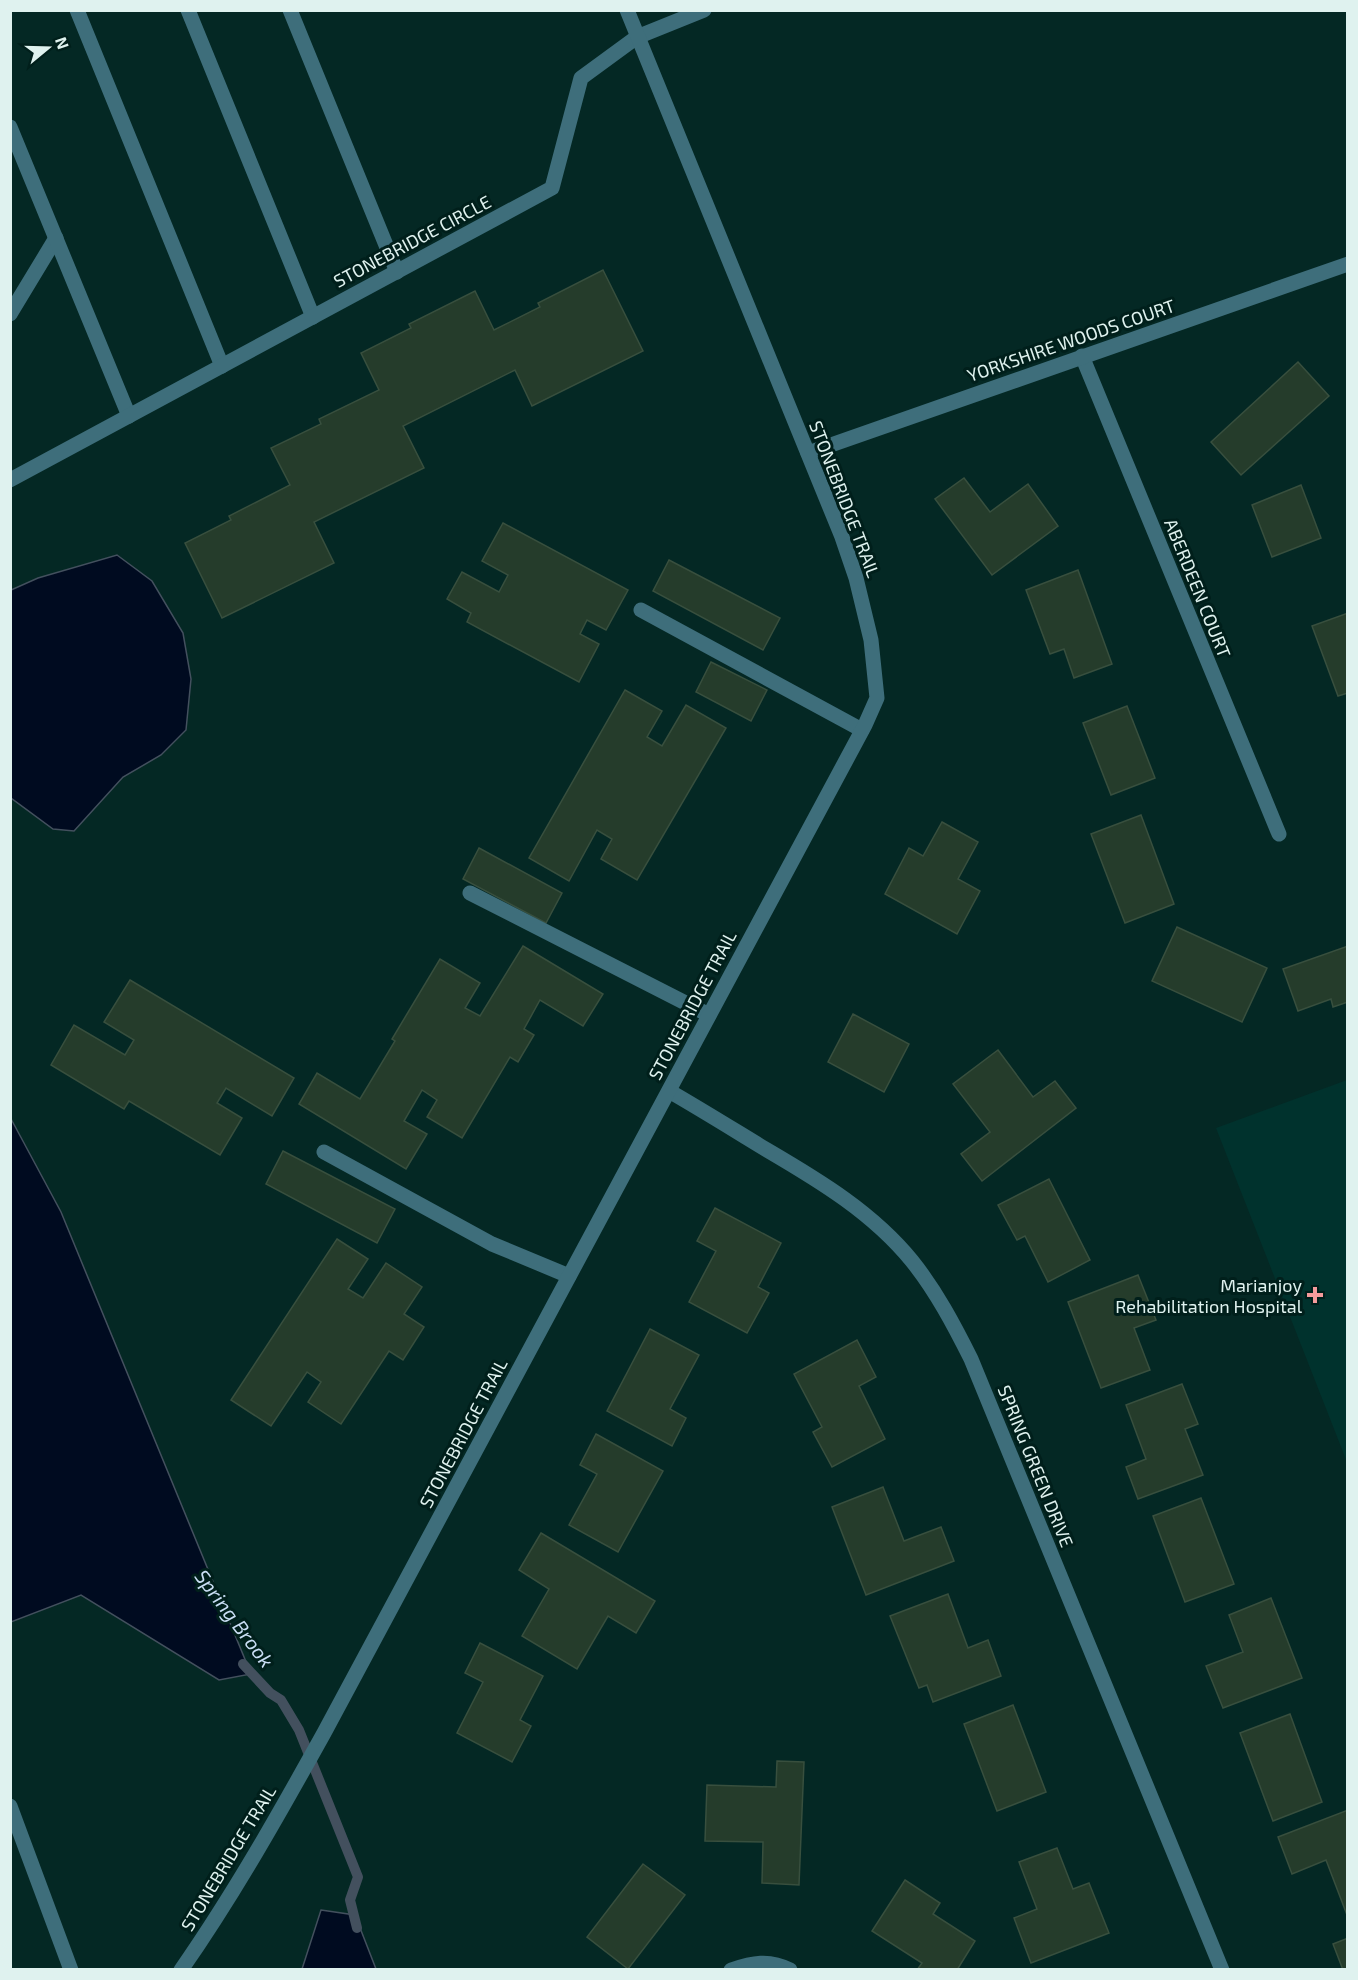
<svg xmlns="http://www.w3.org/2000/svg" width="1358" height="1980" font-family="'Exo 2',sans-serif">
  <rect width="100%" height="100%" fill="#042824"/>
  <path fill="#00322d" d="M1347,1080H1348L1347,1462L1216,1128Z"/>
  <g fill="#000b20" stroke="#43505e" stroke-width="1.5">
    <path d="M117,555L152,581L183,633L191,679L186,730L161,755L123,777L74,831L53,829L11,798V590L38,578Z"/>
    <path d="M10,1117L61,1212L251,1674L219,1680L81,1595L11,1622Z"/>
    <path d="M321,1910L355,1915L376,1969H302Z"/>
  </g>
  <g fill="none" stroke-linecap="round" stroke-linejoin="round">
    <path stroke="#43505e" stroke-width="10" d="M243,1664L270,1693L281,1700L299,1730L358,1877L350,1900L357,1928"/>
  </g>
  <g fill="#253c2b" stroke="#384f3e" stroke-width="1.5">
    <path d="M603,270L643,351L532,406L515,370L403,426L424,468L314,522L334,563L222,618L185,543L231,520L229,516L290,485L271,448L321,424L319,419L379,390L361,353L411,328L409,324L475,291L494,330L540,307L538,303Z"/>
    <path d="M1298,362L1329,396L1241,475L1211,442Z"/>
    <path d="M964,478L990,512L1028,484L1058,526L992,575L935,499Z"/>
    <path d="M1301,485L1321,538L1272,557L1252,505Z"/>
    <path d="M503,523L628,590L606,630L587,620L580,634L599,644L579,682L467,622L471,613L447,599L462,572L499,592L508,575L482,561Z"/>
    <path d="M669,560L780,618L763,650L653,591Z"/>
    <path d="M1078,570L1112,664L1074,678L1064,649L1050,654L1026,590Z"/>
    <path d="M1348,613V693L1338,696L1312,626Z"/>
    <path d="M711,662L767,690L751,721L696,692Z"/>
    <path d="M625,690L662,711L647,737L662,746L686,705L726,728L637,880L601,859L612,839L597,830L569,881L529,858Z"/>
    <path d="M1127,706L1155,778L1111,795L1083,723Z"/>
    <path d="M1141,815L1174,904L1125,923L1091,834Z"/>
    <path d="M942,822L978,842L958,879L980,891L957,934L885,894L909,848L923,856Z"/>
    <path d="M479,848L562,893L546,923L463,879Z"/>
    <path d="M1177,927L1267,968L1242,1022L1152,981Z"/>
    <path d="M523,946L603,994L583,1026L540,1000L524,1029L534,1035L518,1062L510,1057L462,1138L427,1117L437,1100L422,1090L404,1121L427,1134L406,1169L299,1104L317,1073L360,1099L395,1041L392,1039L440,959L480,983L465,1008L480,1016Z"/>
    <path d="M1348,946V1002L1333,1007L1331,999L1298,1011L1283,969Z"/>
    <path d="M130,980L294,1078L272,1116L226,1088L217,1103L242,1118L220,1155L129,1101L124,1109L51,1065L74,1025L125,1055L134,1040L104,1022Z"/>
    <path d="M853,1014L909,1044L884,1092L828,1062Z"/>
    <path d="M998,1050L1033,1097L1055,1081L1076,1108L982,1181L961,1154L990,1132L953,1084Z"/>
    <path d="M283,1151L395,1209L377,1243L266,1184Z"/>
    <path d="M1049,1179L1090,1260L1048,1282L1025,1236L1017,1240L998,1205Z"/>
    <path d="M715,1208L781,1243L758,1287L769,1293L747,1333L689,1302L716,1251L697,1241Z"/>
    <path d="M337,1239L368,1259L348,1289L363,1298L386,1263L422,1287L404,1314L424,1327L403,1360L389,1351L341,1424L308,1402L321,1382L307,1372L271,1426L231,1400Z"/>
    <path d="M1138,1275L1156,1320L1134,1328L1150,1370L1101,1388L1068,1302Z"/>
    <path d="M650,1329L699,1355L670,1409L686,1418L672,1446L607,1411Z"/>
    <path d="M857,1340L876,1377L859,1386L885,1439L832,1467L813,1432L822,1427L794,1374Z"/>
    <path d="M1182,1384L1198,1424L1185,1429L1203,1475L1138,1499L1126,1467L1146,1459L1126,1405Z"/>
    <path d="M596,1434L663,1471L618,1552L569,1525L597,1474L580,1465Z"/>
    <path d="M883,1487L904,1541L941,1527L954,1561L866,1595L832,1507Z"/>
    <path d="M1201,1498L1234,1584L1185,1602L1153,1516Z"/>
    <path d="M541,1533L655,1601L636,1633L608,1616L577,1669L522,1636L549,1589L519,1570Z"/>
    <path d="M948,1594L968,1648L988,1640L1001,1676L933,1702L927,1685L919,1688L890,1616Z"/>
    <path d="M1271,1598L1302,1678L1223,1708L1206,1666L1243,1652L1229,1615Z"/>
    <path d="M480,1643L543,1676L520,1720L531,1726L512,1762L457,1733L483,1682L465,1673Z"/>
    <path d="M1013,1705L1046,1792L997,1811L964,1724Z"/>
    <path d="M1290,1714L1322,1802L1273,1821L1240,1733Z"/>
    <path d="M777,1761L804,1762L799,1885L762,1883L763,1842L705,1841L707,1785L776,1787Z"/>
    <path d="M1348,1810V1915H1347L1326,1860L1292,1874L1278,1837Z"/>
    <path d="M1057,1848L1073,1889L1089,1883L1109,1933L1031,1963L1014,1918L1037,1909L1019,1862Z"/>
    <path d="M643,1864L685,1895L628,1969L587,1937Z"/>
    <path d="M905,1880L940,1903L933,1914L975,1941L957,1970H917L922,1963L872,1931Z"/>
    <path d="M1348,1938V1970H1343L1333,1944Z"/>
  </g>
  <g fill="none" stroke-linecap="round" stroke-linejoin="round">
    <g stroke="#3e6e7b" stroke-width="15">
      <path d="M77,10L222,366"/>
      <path d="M188,10L313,317"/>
      <path d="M290,10L397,272"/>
      <path d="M10,314L56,238"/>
      <path d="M641,610L862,730"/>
      <path d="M470,893L709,1015"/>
      <path d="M324,1152L492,1244L569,1276"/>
      <path d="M10,1806L71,1970"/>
    </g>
    <g stroke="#3e6e7b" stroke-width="15">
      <path d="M10,127L129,416"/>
      <path d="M1082,356L1279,834"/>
      <path d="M808,453L1348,264"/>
      <path d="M10,480L552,188L581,78L637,37L704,10"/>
      <path d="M669,1091C702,1110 734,1130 767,1150C820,1181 873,1213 912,1261C936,1291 954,1325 971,1359L1222,1970"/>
      <path d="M181,1970C234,1894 279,1814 324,1733L865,725L877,698L871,640L856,578L842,537L627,10"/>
      <path d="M731,1970C752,1963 769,1959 790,1970"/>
    </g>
  </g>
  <path fill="#f59b9c" stroke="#001f1b" stroke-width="2" d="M1312 1286h6v6h6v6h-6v6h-6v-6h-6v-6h6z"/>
  <g text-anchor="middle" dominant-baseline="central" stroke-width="6" stroke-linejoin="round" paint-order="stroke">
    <g font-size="18" fill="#dff2ef" stroke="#001f1b">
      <text transform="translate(412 241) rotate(-28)">STONEBRIDGE CIRCLE</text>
      <text transform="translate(1071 340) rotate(-19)">YORKSHIRE WOODS COURT</text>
      <text transform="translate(845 499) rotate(69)">STONEBRIDGE TRAIL</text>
      <text transform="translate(1198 588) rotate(68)">ABERDEEN COURT</text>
      <text transform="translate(692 1005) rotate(-62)">STONEBRIDGE TRAIL</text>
      <text transform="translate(463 1433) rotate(-62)">STONEBRIDGE TRAIL</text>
      <text transform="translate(1036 1466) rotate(68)">SPRING GREEN DRIVE</text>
      <text transform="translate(228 1858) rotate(-59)">STONEBRIDGE TRAIL</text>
    </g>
    <g font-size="18" fill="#dff2ef" stroke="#001f1b" text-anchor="end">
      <text x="1302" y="1285">Marianjoy<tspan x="1302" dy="21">Rehabilitation Hospital</tspan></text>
    </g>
    <g font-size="20" font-style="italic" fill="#c9def4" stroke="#001f1b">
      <text transform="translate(235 1618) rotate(53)">Spring Brook</text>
    </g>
  </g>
  <rect width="1358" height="1980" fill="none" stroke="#dff2ef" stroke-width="24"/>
  <g transform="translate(48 48) rotate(71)" stroke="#001f1b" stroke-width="4.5" paint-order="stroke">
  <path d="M0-4.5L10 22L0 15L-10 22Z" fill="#dff2ef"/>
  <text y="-9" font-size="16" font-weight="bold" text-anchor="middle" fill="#dff2ef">N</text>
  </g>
</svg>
